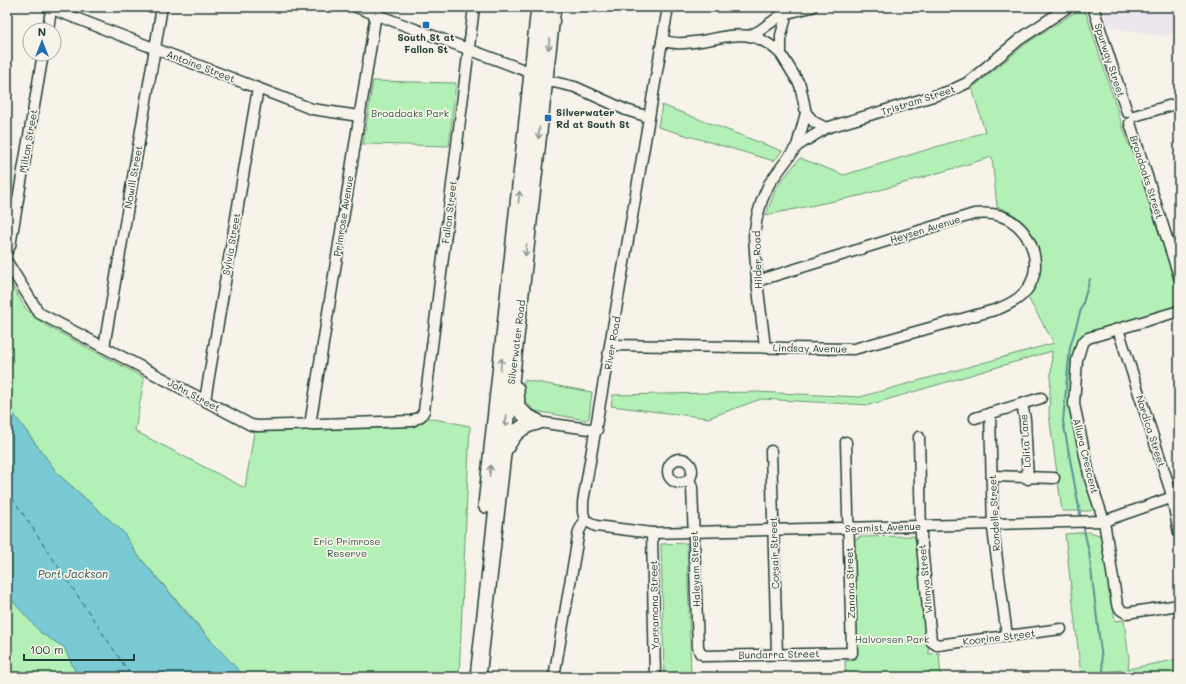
<svg xmlns="http://www.w3.org/2000/svg" width="1186" height="684" font-family="Mali,sans-serif">
  <rect width="100%" height="100%" fill="#f7f3e8"/>
  <filter id="ink" filterUnits="userSpaceOnUse"><feTurbulence type="fractalNoise" baseFrequency=".025" numOctaves="2"/><feDisplacementMap in="SourceGraphic" scale="8" xChannelSelector="R" yChannelSelector="G"/><feConvolveMatrix kernelMatrix="1 2 1 2 8 2 1 2 1" color-interpolation-filters="sRGB"/></filter>
  <g filter="url(#ink)">
    <path fill="#ece6ee" d="M1101,7H1179V32L1164,36L1108,27Z"/>
    <g fill="#b3f0b6" stroke="#699675">
      <path d="M1082,10L1086,13L1128,143L1136,157L1170,264C1172,279 1179,293 1179,308L1088,334L1071,379L1094,509L1090,511H1062L1049,414L1052,351L869,405L761,399L708,418L611,406L613,395L757,392L860,397L1054,343L1028,298C1052,263 1037,219 997,207L992,157L863,195L766,215L776,188L800,158L844,175L985,132L972,88L1027,43L1077,11Z"/>
      <path d="M373,81L456,83L449,146L363,144Z"/>
      <path d="M662,105L782,151L774,161L658,127Z"/>
      <path d="M7,277L26,309L47,326L143,377L144,380L135,431L245,488L254,432L411,427L429,418L470,426L459,677H245L241,675L136,553L123,532L58,474L7,405Z"/>
      <path d="M524,380L592,392L589,418L586,420L535,411L523,399Z"/>
      <path d="M1090,532L1102,536L1115,621L1124,620L1129,660L1128,669L1179,659V677H1119V671L1121,670L1081,675L1065,534Z"/>
      <path d="M913,536V537H916L929,654L939,653L941,677H846L845,661L856,659L854,539H859L858,537Z"/>
      <path d="M687,543L691,677H664L661,544Z"/>
      <path d="M7,593L64,647L78,677H7Z"/>
    </g>
    <path fill="#7acad5" stroke="#569295" d="M7,405L58,474L123,532L136,553L201,630L245,677H78L64,647L42,634L7,595Z"/>
    <g fill="none" stroke-linecap="round" stroke-linejoin="round">
      <g stroke="#569295" stroke-width="2">
        <path d="M1081,519L1063,421L1070,347L1090,279"/>
        <path d="M1083,525L1089,552L1104,677"/>
      </g>
      <path stroke="#315954" stroke-width="1" stroke-dasharray="5 4" stroke-linecap="butt" d="M7,490L132,677"/>
      <defs>
        <g id="minor">
          <path d="M47,7L312,109L359,116"/>
          <path d="M356,7L532,73"/>
          <path d="M786,7L785,21L781,35V54L800,85L806,113L814,122L826,128"/>
          <path d="M1093,7L1127,112"/>
          <path d="M48,30L51,9"/>
          <path d="M751,35L759,31L783,14L812,7"/>
          <path d="M662,41C669,42 677,44 684,43C724,41 746,21 781,54"/>
          <path d="M545,80L575,87L626,110L649,117"/>
          <path d="M1134,116L1179,103"/>
          <path d="M1130,123L1179,276"/>
          <path d="M797,146L826,128L950,91L967,83L1020,39L1068,7"/>
          <path d="M7,251L10,246L43,54"/>
          <path d="M7,262L39,313L251,425L258,426L412,421L421,416L424,411L474,7"/>
          <path d="M1179,311L1088,338L1082,343L1077,360L1074,404L1090,479L1104,521L1117,604L1121,610L1126,613L1179,605"/>
          <path d="M1118,329L1171,492L1179,533"/>
          <path d="M611,345L854,349L998,309C1007,305 1015,302 1022,295C1048,271 1032,226 1001,216C992,213 983,213 974,214L757,281"/>
          <path d="M104,347L162,7"/>
          <path d="M765,347L757,281L754,236L757,217L762,200L769,184L797,146L806,113"/>
          <path d="M205,400L258,88"/>
          <path d="M1022,404L1025,419L1028,479"/>
          <path d="M990,413L993,529L1007,636"/>
          <path d="M975,418L1041,398"/>
          <path d="M537,422L597,430"/>
          <path d="M310,425L377,7"/>
          <path d="M919,437L921,535L931,641L937,645L1061,629"/>
          <path d="M771,451L777,654"/>
          <circle cx="680" cy="471" r="12"/>
          <path d="M992,476L1054,478"/>
          <path d="M689,479L692,487L698,647L700,653L705,656L852,653L846,442"/>
          <path d="M585,520L596,526L652,533L1104,521L1179,495"/>
          <path d="M652,533L655,677"/>
          <path d="M554,677L579,531L585,520L583,512V502L668,7"/>
        </g>
        <g id="highway">
          <path d="M516,389L517,407L526,416L537,422"/>
          <path d="M505,449C513,434 520,426 537,422"/>
          <path d="M486,505L539,7"/>
          <path d="M478,677L553,7"/>
        </g>
      </defs>
      <use href="#minor" stroke="#1f3d34" stroke-width="13"/>
      <use href="#highway" stroke="#1f3d34" stroke-width="18"/>
      <use href="#minor" stroke="#f7f3e8" stroke-width="10"/>
      <use href="#highway" stroke="#f7f3e8" stroke-width="15"/>
    </g>
    <defs><path id="oneway-shaft" d="M-6 0H5M1.5-3L5.5 0L1.5 3" fill="none" stroke-width="1.6" stroke-linecap="round" stroke-linejoin="round"/></defs>
    <g stroke="#8b988e">
      <use href="#oneway-shaft" transform="translate(549 44) rotate(96)"/>
      <use href="#oneway-shaft" transform="translate(539 133) rotate(96)"/>
      <use href="#oneway-shaft" transform="translate(519 197) rotate(-84)"/>
      <use href="#oneway-shaft" transform="translate(526 250) rotate(96)"/>
      <use href="#oneway-shaft" transform="translate(501 364) rotate(-84)"/>
      <use href="#oneway-shaft" transform="translate(506 421) rotate(97)"/>
      <use href="#oneway-shaft" transform="translate(490 471) rotate(-84)"/>
    </g>
  </g>
  <g fill="#1f6fb2" stroke="#f7f3e8" stroke-width="1.5">
    <rect x="422" y="21" width="8" height="8" rx="2"/>
    <rect x="544" y="114" width="8" height="8" rx="2"/>
  </g>
  <g text-anchor="middle" dominant-baseline="central" stroke-width="3.5" stroke-linejoin="round" paint-order="stroke">
    <g font-size="10" font-weight="bold" fill="#1f3d34" stroke="#f7f3e8">
      <text x="426" y="37">South St at<tspan x="426" dy="12">Fallon St</tspan></text>
      <text x="556" y="112" text-anchor="start">Silverwater<tspan x="556" dy="12">Rd at South St</tspan></text>
    </g>
    <g font-size="10" fill="#1f3d34" stroke="#f7f3e8">
      <text transform="translate(1110 60) rotate(72)">Spurway Street</text>
      <text transform="translate(201 66) rotate(21)">Antoine Street</text>
      <text transform="translate(918 100) rotate(-18)">Tristram Street</text>
      <text transform="translate(28 141) rotate(-80)">Milton Street</text>
      <text transform="translate(133 177) rotate(-80)">Nowill Street</text>
      <text transform="translate(1147 177) rotate(72)">Broadoaks Street</text>
      <text transform="translate(449 212) rotate(-83)">Fallon Street</text>
      <text transform="translate(343 216) rotate(-81)">Primrose Avenue</text>
      <text transform="translate(925 229) rotate(-17)">Heysen Avenue</text>
      <text transform="translate(231 244) rotate(-80)">Sylvia Street</text>
      <text transform="translate(757 260) rotate(-92)">Hilder Road</text>
      <text transform="translate(516 342) rotate(-83)">Silverwater Road</text>
      <text transform="translate(612 343) rotate(-80)">River Road</text>
      <text transform="translate(810 348) rotate(1)">Lindsay Avenue</text>
      <text transform="translate(194 395) rotate(28)">John Street</text>
      <text transform="translate(1151 431) rotate(72)">Nordica Street</text>
      <text transform="translate(1025 441) rotate(-94)">Lolita Lane</text>
      <text transform="translate(1086 456) rotate(76)">Allura Crescent</text>
      <text transform="translate(994 513) rotate(-93)">Rondelle Street</text>
      <text transform="translate(883 527) rotate(-2)">Seamist Avenue</text>
      <text transform="translate(774 553) rotate(-92)">Corsair Street</text>
      <text transform="translate(695 569) rotate(-92)">Haleyam Street</text>
      <text transform="translate(925 579) rotate(-96)">Winnya Street</text>
      <text transform="translate(850 583) rotate(-92)">Zanana Street</text>
      <text transform="translate(654 605) rotate(-91)">Yarramona Street</text>
      <text transform="translate(999 637) rotate(-7)">Koorine Street</text>
      <text transform="translate(779 654) rotate(-1)">Bundarra Street</text>
    </g>
    <g font-size="10" fill="#355848" stroke="#f7f3e8">
      <text x="410" y="113">Broadoaks Park</text>
      <text x="347" y="541">Eric Primrose<tspan x="347" dy="12">Reserve</tspan></text>
      <text x="892" y="639">Halvorsen Park</text>
    </g>
    <g font-size="11" font-style="italic" fill="#315954" stroke="#f7f3e8">
      <text x="73" y="573">Port Jackson</text>
    </g>
  </g>
  <rect width="1186" height="684" fill="none" stroke="#f7f3e8" stroke-width="24"/>
  <rect x="12" y="12" width="1162" height="660" fill="none" stroke="#1f3d34" stroke-width="1.5" filter="url(#ink)"/>
  <g transform="translate(42 42)"><circle r="19" fill="#f7f3e8" stroke="#a1aaa0"/>
  <path d="M0-3L7 15L0 10L-7 15Z" fill="#1f6fb2"/>
  <text y="-6" font-size="11" font-weight="bold" text-anchor="middle" fill="#1f3d34">N</text>
  </g>
  <path d="M24 654v6h110v-6" fill="none" stroke="#1f3d34" stroke-width="2"/>
  <text x="30" y="654" font-size="12" fill="#1f3d34" stroke="#f7f3e8" stroke-width="3" paint-order="stroke">100 m</text>
</svg>
